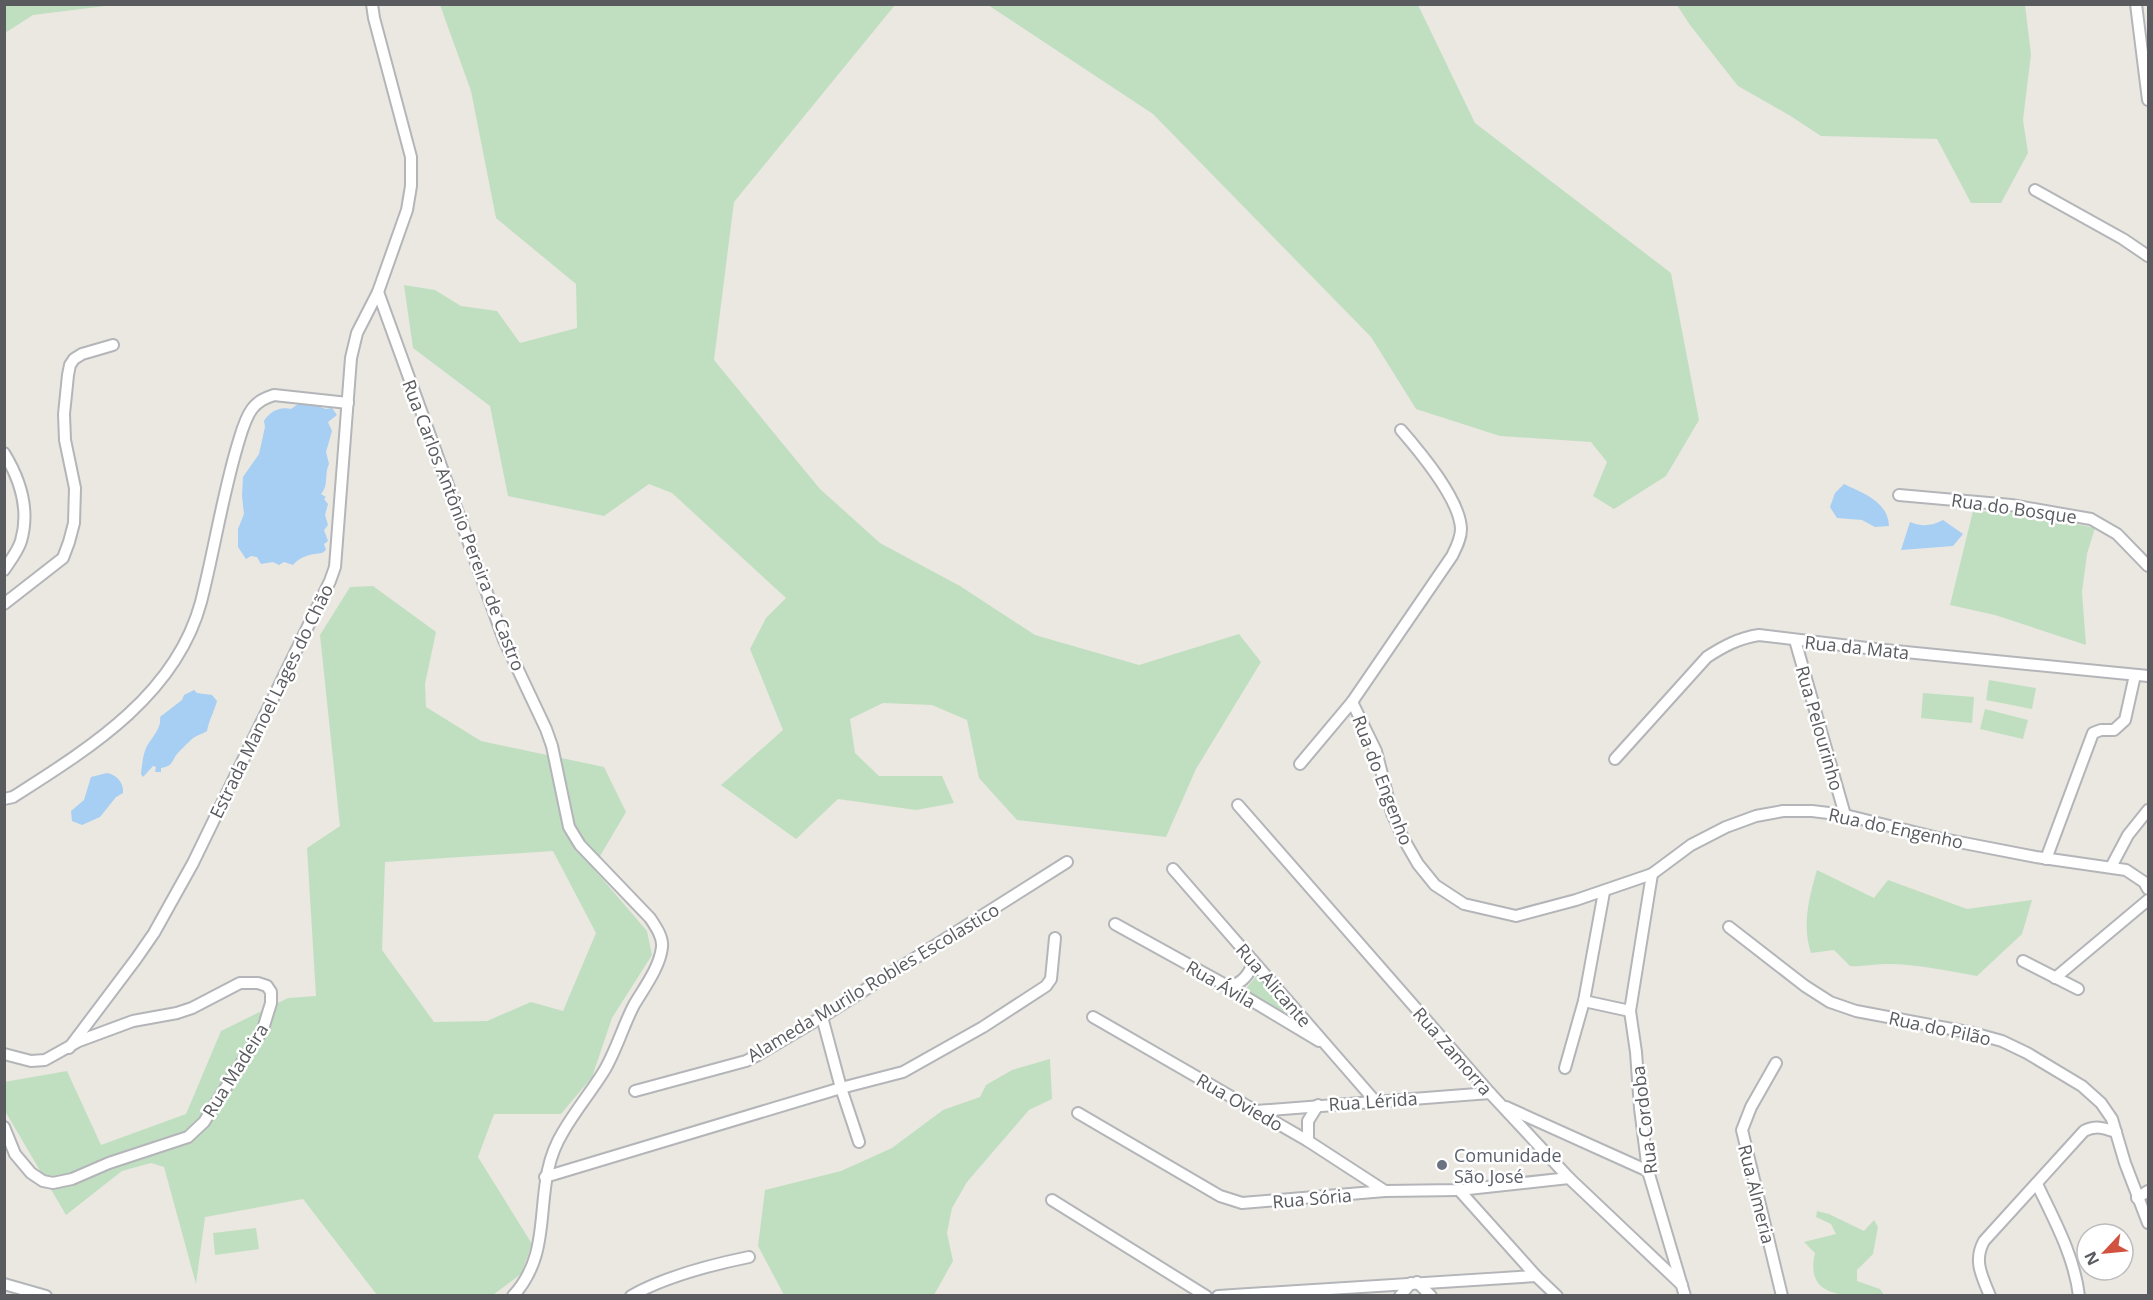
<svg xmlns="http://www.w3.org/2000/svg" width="2153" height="1300" font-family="'Open Sans',sans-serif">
  <rect width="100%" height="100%" fill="#eae8e0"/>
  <g fill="#c0dfc1" fill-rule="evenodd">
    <path d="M5,4H113V5L33,15L5,33Z"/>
    <path d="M440,5H895L734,202L714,360L820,489L880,543L960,586L1035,635L1139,665L1239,634L1261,662L1196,769L1166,837L1017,820L979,778L967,720L932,705L883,703L850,719L855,753L879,776H942L954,803L916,810L838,799L796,839L721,785L783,730L750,649L766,618L786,598L672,493L649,484L604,516L508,496L490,406L413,348L404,285L435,290L461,306L497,311L520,343L577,328L576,284L496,218L471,91Z"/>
    <path d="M988,5H1418L1475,123L1671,273L1699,420L1666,476L1614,509L1593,496L1607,462L1591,442L1500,436L1416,409L1371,337L1153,114Z"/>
    <path d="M1677,5H2025L2031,54L2023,120L2028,153L2001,203H1971L1937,139L1821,136L1789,115L1738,86L1690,25Z"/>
    <path d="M1973,511L2023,513L2095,528L2087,554L2082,592L2086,645L1995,615L1950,605Z"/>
    <path d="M373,586L436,632L425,684L426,707L481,741L604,767L626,812L593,868L647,931L652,955L612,1018L592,1077L561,1114H494L478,1157L532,1244L521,1274L493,1295H377L303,1199L205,1217L196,1284L164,1167L151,1163L122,1171L66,1215L5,1111L4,1082L67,1071L101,1145L186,1114L221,1031L288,998L316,996L307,848L340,826L320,635L350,587ZM553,851L596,933L563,1011L531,1002L487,1021L434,1022L382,950L385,862Z"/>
    <path d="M1989,680L2036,688L2032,709L1986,700Z"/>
    <path d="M1923,693L1974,697L1972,723L1921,718Z"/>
    <path d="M1985,709L2028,720L2023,739L1980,729Z"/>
    <path d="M1817,870L1874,898L1888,880L1967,909L2032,900L2022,934L1977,976C1948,971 1917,964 1888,964C1875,964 1863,967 1850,966L1834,950L1811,953C1802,925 1809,897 1817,870Z"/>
    <path d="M1258,974L1303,1026L1244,991Z"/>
    <path d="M1050,1059L1052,1099L1029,1110L967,1182L952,1208L947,1233L953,1261L934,1295H784L758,1246L765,1190L841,1171L892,1148L943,1110L980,1097L986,1085L1012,1070Z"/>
    <path d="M1817,1211L1829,1214L1864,1231L1874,1220L1878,1227L1873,1254L1857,1270V1281L1880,1289L1884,1295C1847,1296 1804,1300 1815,1253L1804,1242L1836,1234L1831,1224L1816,1217Z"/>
    <path d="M256,1228L259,1249L215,1255L213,1233Z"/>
  </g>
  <g fill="#a7cef3">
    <path d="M298,404H311L326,409L332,408L337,415L328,422L332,431L326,452L329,464C324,474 329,486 321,494L326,497L324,499L328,504L325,515L328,525L324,530L328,541L324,544L326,550L322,553C312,554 300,556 293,565L284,562L279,565L273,562L261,564L257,557L251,556L246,559L238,547V529L244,514L242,496L243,477L259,454L265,427L264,421C269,412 280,406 291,409Z"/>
    <path d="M1844,484C1862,493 1888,501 1889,526L1875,527L1862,520L1837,518L1830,507L1835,493Z"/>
    <path d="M1943,520L1963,534L1953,546L1901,550L1910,522C1923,527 1931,526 1943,520Z"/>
    <path d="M194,690L197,693L212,695L217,701C214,712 209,720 207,731C202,734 198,735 193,738C191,740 176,754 175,757C171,764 171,766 161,768V772H155L156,767L153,766L143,777L141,774C142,766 143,753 147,746C152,737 162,728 160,717L182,700L184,695Z"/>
    <path d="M107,773C117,775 124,783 123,793L116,797L100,817L82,825L72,821L71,811L84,800L91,777Z"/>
  </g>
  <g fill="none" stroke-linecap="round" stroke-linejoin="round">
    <defs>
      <g id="minor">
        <path d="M2136,4L2148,100"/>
        <path d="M2035,190L2123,239L2148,256"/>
        <path d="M378,292L504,640L546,729L552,746L569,827L580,845L650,918C656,927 663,937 662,947C660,967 644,988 634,1005C623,1026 616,1051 604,1071C591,1092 575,1111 563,1132C529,1187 558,1247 513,1296"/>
        <path d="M4,453C20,479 30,510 21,541C18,551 10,561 4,570"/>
        <path d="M1899,495L2011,505L2091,519L2117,534L2148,566"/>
        <path d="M4,604L63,558L69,542L74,523L75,488L65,440L64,414L68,375L70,365L74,359L82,354L113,345"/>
        <path d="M1795,640L1845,815"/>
        <path d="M1352,702L1376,751L1392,813L1403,838L1418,864L1435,885L1464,904L1516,916L1576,900L1652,874L1691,845L1726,827L1756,816L1783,811H1812L1845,815L1938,838L2036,857L2126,870L2144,882L2148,889"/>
        <path d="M1615,759L1707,657C1724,646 1739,638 1759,635L1875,649L2148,676"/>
        <path d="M1300,764L1352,702L1452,556C1456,548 1461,539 1461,529C1460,499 1420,452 1401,430"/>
        <path d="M4,799L13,797C90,748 176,695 201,602C214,551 222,498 237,447C241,434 244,420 252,409C258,401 265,398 274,395L348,403"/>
        <path d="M1238,805L1490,1093L1569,1178L1682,1285"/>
        <path d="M2046,859L2093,733L2101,730H2114L2125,720L2135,675"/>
        <path d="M2111,867L2128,835L2148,810"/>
        <path d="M1173,869L1375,1101"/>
        <path d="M1652,874L1630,1011L1636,1052L1640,1108L1648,1171L1685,1296"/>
        <path d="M1115,924L1229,987L1319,1041"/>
        <path d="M1729,927L1805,986L1830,1002L1856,1011L1973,1033L2002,1041L2027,1053L2082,1086L2101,1103L2112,1119L2125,1163L2148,1223"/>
        <path d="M2023,961L2078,989"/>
        <path d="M2055,978L2148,900"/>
        <path d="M1229,987C1242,983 1250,975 1253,961"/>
        <path d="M1584,1001L1630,1011"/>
        <path d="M822,1017L841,1088L859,1142"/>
        <path d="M1093,1017L1308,1141L1385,1191"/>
        <path d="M69,1048L136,959L154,933L193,863L330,581L335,567L351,358L357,333L378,292L407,210L411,186V157L374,18L372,4"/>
        <path d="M4,1054L31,1061L45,1060L79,1041L133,1021L177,1013L192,1008L240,983H258L267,986L271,992V1003L263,1029L204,1122L188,1137L109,1163L72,1179L53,1183L43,1181L31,1173L15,1154L4,1127"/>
        <path d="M1776,1063L1751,1107L1742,1130L1782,1296"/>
        <path d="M1565,1068L1584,1001L1604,892"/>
        <path d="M635,1091L746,1061L756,1056L822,1017L1067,862"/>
        <path d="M1506,1107L1648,1171"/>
        <path d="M1256,1111L1490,1093"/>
        <path d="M1078,1113L1220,1196L1242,1203L1385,1191L1459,1190L1569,1178"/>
        <path d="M1308,1141V1121L1318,1105"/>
        <path d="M545,1177L841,1088L903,1072L983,1027L1046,986L1051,979L1055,938"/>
        <path d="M2037,1184C2054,1220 2074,1255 2079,1296"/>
        <path d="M1459,1190L1536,1276L1557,1296"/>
        <path d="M2137,1198L2148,1191"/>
        <path d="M1052,1200L1206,1296"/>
        <path d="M1417,1282L1431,1296"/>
        <path d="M4,1284L46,1296"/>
        <path d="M631,1296C666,1276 710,1265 749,1257"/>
        <path d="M1218,1296L1536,1276"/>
        <path d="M1400,1296L1411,1283"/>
        <path d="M1990,1296C1982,1276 1973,1261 1984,1241L2084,1131C2096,1125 2104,1128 2116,1132"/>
      </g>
    </defs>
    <use href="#minor" stroke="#b3b5b9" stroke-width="14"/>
    <use href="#minor" stroke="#fff" stroke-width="10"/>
  </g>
  <circle fill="#6b7280" stroke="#fff" stroke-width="2" cx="1442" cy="1165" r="6"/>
  <g text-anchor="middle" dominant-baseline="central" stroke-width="5" stroke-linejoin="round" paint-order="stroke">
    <g font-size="18" fill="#595b5f" stroke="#fff">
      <text transform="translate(2014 508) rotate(8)">Rua do Bosque</text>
      <text transform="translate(464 525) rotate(69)">Rua Carlos Antônio Pereira de Castro</text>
      <text transform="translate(1857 647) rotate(6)">Rua da Mata</text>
      <text transform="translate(271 701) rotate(-64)">Estrada Manoel Lages do Chão</text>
      <text transform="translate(1820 728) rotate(74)">Rua Pelourinho</text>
      <text transform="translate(1383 780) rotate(69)">Rua do Engenho</text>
      <text transform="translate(1896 828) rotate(12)">Rua do Engenho</text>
      <text transform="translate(873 982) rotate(-31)">Alameda Murilo Robles Escolastico</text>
      <text transform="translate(1221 984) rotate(30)">Rua Ávila</text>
      <text transform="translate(1274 985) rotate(49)">Rua Alicante</text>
      <text transform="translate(1940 1028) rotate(12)">Rua do Pilão</text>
      <text transform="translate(1453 1051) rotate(49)">Rua Zamorra</text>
      <text transform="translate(235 1070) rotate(-58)">Rua Madeira</text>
      <text transform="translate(1373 1101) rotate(-4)">Rua Lérida</text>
      <text transform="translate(1240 1102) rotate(30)">Rua Oviedo</text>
      <text transform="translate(1644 1120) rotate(-97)">Rua Cordoba</text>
      <text transform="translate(1757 1194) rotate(76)">Rua Almeria</text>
      <text transform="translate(1312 1198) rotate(-5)">Rua Sória</text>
    </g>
    <g font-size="18" fill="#5b616d" stroke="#fff" text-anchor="start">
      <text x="1454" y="1155">Comunidade<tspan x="1454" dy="21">São José</tspan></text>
    </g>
  </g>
  <rect width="2153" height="1300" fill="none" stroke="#595b5f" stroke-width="12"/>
  <g transform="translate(2105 1252) rotate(244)"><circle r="28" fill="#ffffff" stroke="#bdbdbf" stroke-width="1.5"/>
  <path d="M0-4.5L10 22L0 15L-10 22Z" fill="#d1523f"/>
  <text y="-9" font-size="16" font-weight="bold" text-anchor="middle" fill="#595b5f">N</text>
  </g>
</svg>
